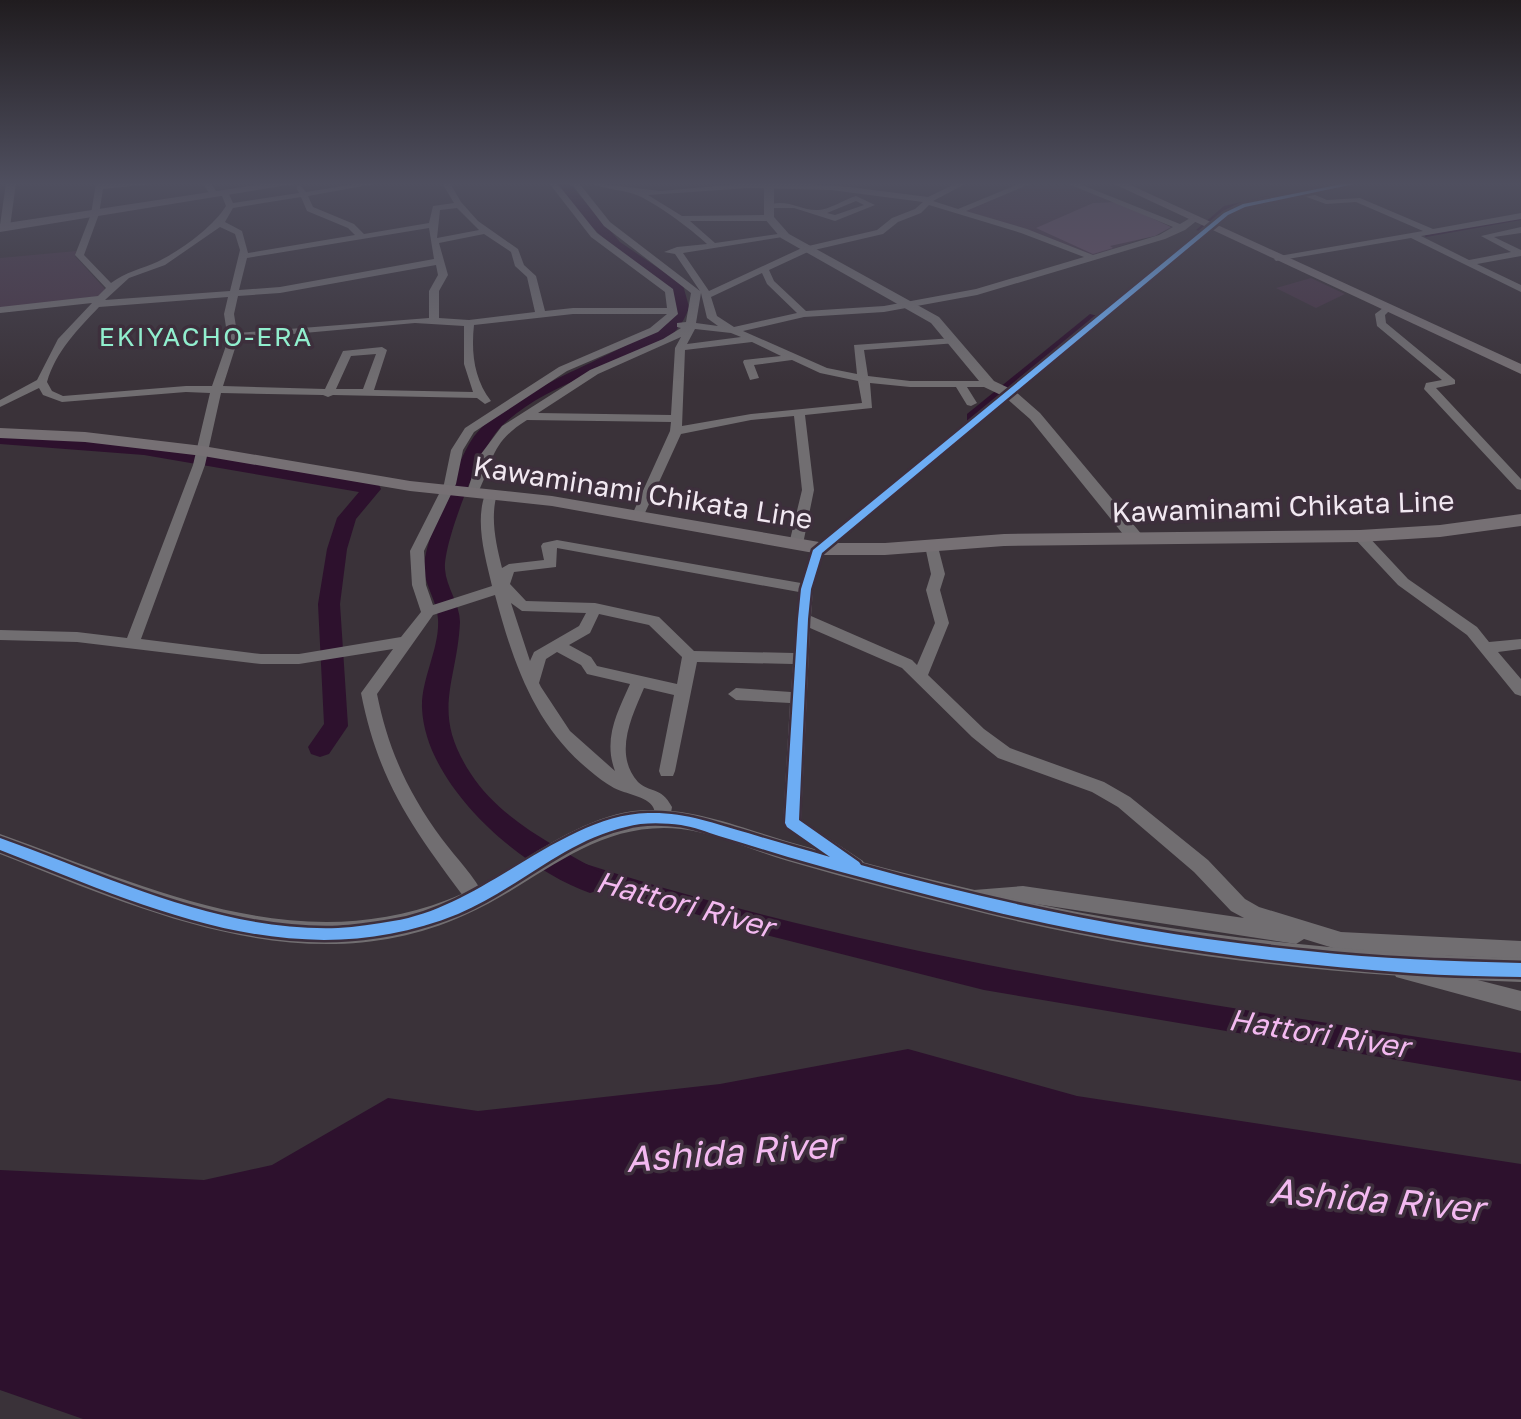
<svg xmlns="http://www.w3.org/2000/svg" width="1521" height="1419" font-family="'Golos Text',sans-serif">
  <rect width="100%" height="100%" fill="#3a3239"/>
  <g fill="#483647">
    <path d="M1033,183H1067L1173,228L1093,256L961,211Z"/>
    <path d="M76,251L75,256L105,289L100,296L0,309V258Z"/>
    <path d="M1311,278L1345,294L1316,308L1276,288Z"/>
  </g>
  <path fill="#684f67" d="M1117,202L1171,227L1155,236L1110,246L1113,248L1093,254L1036,228L1093,203Z"/>
  <g fill="#2d112d">
    <path d="M570,859C878,960 1202,1003 1521,1053V1081L984,990L770,936L549,871Z"/>
    <path d="M908,1049L1077,1096L1521,1164V1419H83L0,1390V1170L204,1180L272,1165L388,1098L478,1111L720,1084Z"/>
  </g>
  <g fill="none" stroke-linecap="round" stroke-linejoin="round">
    <path stroke="#2d112d" stroke-width="2" d="M1426,236L1521,219"/>
    <g fill="#2d112d" fill-rule="evenodd">
      <path d="M557,183H569L620,242L683,285L689,307C686,318 678,330 669,337C615,371 544,382 499,429C480,449 443,543 445,569C446,587 460,604 460,622C457,684 430,712 471,774C501,820 554,845 600,872L604,881L600,890L590,893C522,869 425,786 422,708C421,679 440,648 438,619C437,603 427,588 424,572C421,549 457,463 471,441C507,383 663,346 674,307L672,290C627,259 586,230 557,183Z"/>
      <path d="M1268,196L1272,197V203L1232,212L1207,233L1196,230L1224,206Z"/>
      <path d="M1090,314L1102,317L979,422H967V414Z"/>
      <path d="M0,434L144,445L379,485L381,489L356,519L347,549L340,604L348,726L329,754L320,757L311,754L308,747L324,724L318,604L327,549L337,518L359,492L144,455L0,444Z"/>
    </g>
    <g fill="#716e71" fill-rule="evenodd">
      <path d="M96,183L152,184L103,189L99,214L84,255L111,283C126,272 141,269 157,262C180,251 213,227 226,206L222,196L210,195L203,183H211L216,191L228,192L233,203L299,193L296,187L300,185L306,192L361,183H380L308,196L313,207L354,224L364,234L429,223L433,206L454,203L442,183H450L461,202L478,221L518,249L524,265L536,276L545,311L573,308H667L665,292L591,237L549,183H557L597,233L673,289L678,314L658,332L567,371L474,432L463,450L456,484L424,551L426,585L433,605L492,586C485,556 475,523 485,494L491,490L497,494C490,518 496,544 502,568L509,564L544,560L541,546L543,543L557,540L801,583L812,549L1223,212L1243,204L1344,183H1360L1313,194L1327,200L1360,198L1433,229L1521,213V219L1421,236L1469,260L1511,252L1481,236L1521,227V233L1494,237L1521,250V256L1477,264L1521,285V292L1411,238L1276,261L1274,259L1279,256L1423,231L1356,202L1326,204L1304,196L1245,208L1229,216L823,554L813,589L811,616L912,660L917,665L935,623L926,590L931,574L925,546L932,542L937,543L945,574L940,590L949,623L928,675L984,729L1010,748L1104,782L1130,797L1208,860L1245,899L1259,907L1341,932L1521,941V959L1343,951L1304,939L1296,944L1023,902L974,906L967,904L965,898L967,892L974,890L1023,886L1244,918L1231,911L1194,872L1118,807L1092,792L998,758L972,737L902,668L810,628L801,820L863,861L865,867L863,873L856,875L849,873L786,828L783,823L790,703L736,700L728,694L736,688L791,692L793,664L697,662L675,771L673,776H661L659,771L674,695L644,688C632,716 613,754 638,782C649,793 661,786 672,807L669,824L663,826L657,824C654,819 656,812 653,807C647,796 625,794 614,788C605,783 597,777 589,770C534,725 513,662 495,595L433,615L377,694C388,749 408,793 442,839C456,858 475,876 485,898L483,904L476,906L469,904C415,831 379,785 361,693L393,649L299,664H261L77,642L0,640V630L77,632L127,638L193,465L210,393L186,392L62,402L43,395L39,388L0,407V400L37,380L58,339L92,303L0,313V307L98,296L106,288L75,255L91,214ZM301,197L307,211L348,228L355,235L248,253L242,231L225,222L233,208ZM457,208L479,230L437,238L440,210ZM220,227L235,234L240,250L230,291L105,300L129,278L165,265ZM429,228L434,259L280,287L239,290L247,258ZM484,234L511,252L515,266L527,277L535,312L469,320L439,318V291L448,275L439,243ZM436,265L438,275L429,291V318L237,333L234,314L238,296L280,293ZM228,297L224,314L228,340L212,386H186L63,396L52,391L47,382C56,351 78,329 99,307ZM573,314H667L650,328L559,367L465,428L451,450L444,484L410,551L412,585L421,612L401,637L299,654H261L141,639L205,465L221,393L323,395L328,397L333,395L477,398L485,404L491,401C474,379 471,352 474,325ZM415,323L464,326V364L473,392L374,390L387,350L382,347L343,351L325,389L223,386L238,339ZM376,354L363,389H336L351,356ZM557,548L799,592L794,653L694,651L659,617L595,603L526,601L510,584L514,572L556,567ZM511,603L522,611L586,613L579,626L534,652L530,661ZM599,614L649,625L682,657L677,684L597,666L591,657L569,645L590,633ZM557,652L581,665L587,674L630,684C617,713 603,739 615,771L570,731L541,687L539,683L546,659Z"/>
      <path d="M571,183H579L610,222L700,291L675,254L664,252L677,247L707,244C691,229 654,201 634,194C620,189 605,190 592,183L661,191L749,183H793L850,187L928,197L957,183H967L933,201L958,209L1021,183H1032L966,211L1027,229L1093,255L1159,235L1173,227L1066,183H1077L1180,224L1192,217L1199,219L1185,230L1165,239L977,295L884,312L804,317L743,331L827,368L857,374L854,345L953,338L957,339V343L864,350L868,376L910,381H989L994,384L989,387H967L977,403L971,406L967,405L956,387H910L870,383L872,408L805,415L814,490L803,544L796,548L789,544L802,490L794,416L751,420L681,434L644,515L638,519L632,515L670,431L671,422L527,420C490,443 494,460 477,495H469L467,492L478,458L502,426L590,370L663,339L681,328L677,327V323L686,322L691,293L604,226ZM749,188L831,190L923,202L915,209L892,218L877,230L804,247L709,291L683,253L789,236L785,233L715,243L690,221H769L773,218L769,215L682,216L648,195ZM929,205L1021,233L1084,257L976,289L884,306L806,311L774,281L769,270L810,251L883,234L898,222L921,213ZM762,273L767,284L797,313L734,327L717,316L711,297ZM701,293L707,318L718,326L696,323ZM695,329L731,333L741,337L687,344ZM681,337L675,348L671,415L538,413L598,374ZM752,342L781,356L744,360L743,362L750,380L759,378L754,365L792,360L820,373L858,381L862,403L751,414L682,426L685,350Z"/>
      <path d="M856,196L875,205L835,221L794,208H769L765,206C787,197 800,211 818,210C829,210 845,199 856,196ZM856,201L864,205L835,215L827,213Z"/>
      <path d="M1387,305L1392,308L1385,315L1386,323L1455,380V384L1436,388L1521,479V490L1517,489L1424,389L1426,383L1442,380L1377,326L1375,314Z"/>
      <path d="M1360,532L1365,533L1408,579L1477,627L1489,642L1521,639V649L1498,652L1521,679V696L1515,694L1467,635L1398,585L1355,539L1353,536Z"/>
      <path d="M1403,961L1521,991V1011L1396,977L1393,970L1396,963Z"/>
    </g>
    <g fill="#716e71" fill-rule="evenodd">
      <path d="M6,183H16L10,227L5,230L0,225Z"/>
      <path d="M764,183H774V217L789,234L939,317L994,381L1015,391L1040,413L1143,536V544H1131L1030,419L1005,397L984,387L931,323L781,238L764,218Z"/>
      <path d="M633,811C687,805 736,826 786,841C854,861 923,878 992,894C1166,934 1342,953 1521,958V982C1341,976 1162,957 987,914C920,897 853,880 788,861C753,851 716,833 681,829C593,820 540,882 465,915C309,986 147,912 0,854V834C145,886 293,959 447,900C512,876 563,822 633,811Z"/>
    </g>
    <g fill="#767074" fill-rule="evenodd">
      <path d="M1112,183H1126L1521,364V374Z"/>
      <path d="M0,428L85,432L203,446L410,481L552,496L825,543H885L1004,534L1360,530L1440,525L1521,514V526L1440,537L1360,542L1004,546L885,555H825L552,506L410,491L203,456L85,442L0,438Z"/>
    </g>
    <path fill="#726c72" fill-rule="evenodd" d="M269,183H300L0,232V224Z"/>
    <defs>
      <path id="cycleway" d="M1347,183H1359L1245,207L1228,215L822,553L811,589L808,619L799,820L859,862L861,865C1007,906 1157,936 1308,951C1379,959 1450,961 1521,963V977C1484,976 1447,976 1410,973C1268,963 1126,944 987,910C920,893 854,876 788,857C765,850 742,843 719,836C707,832 694,827 681,825C664,823 643,822 626,827C564,841 516,890 458,914C297,979 149,908 0,850V838C109,877 220,932 338,928C356,927 375,924 393,921C484,907 561,815 648,813C685,812 713,823 748,833C776,842 803,849 830,857L787,827L785,823L798,619L801,589L813,550L1224,213L1243,204Z"/>
    </defs>
    <use href="#cycleway" stroke="#3d2f3c" stroke-width="5"/>
    <use href="#cycleway" fill="#6dadf4" fill-rule="evenodd"/>
  </g>
  <linearGradient id="sky" x2="0" y2="1"><stop stop-color="#201c1f"/><stop offset="0.48" stop-color="#4f4f5f"/><stop offset="1" stop-color="#4f4f5f" stop-opacity="0"/></linearGradient>
  <rect width="1521" height="382" fill="url(#sky)"/>
  <g text-anchor="middle" dominant-baseline="central" stroke-width="7" stroke-linejoin="round" paint-order="stroke">
    <g font-size="26" letter-spacing="2" fill="#91eece" stroke="#3d2f3c">
      <text x="206" y="336">EKIYACHO-ERA</text>
    </g>
    <g font-size="28" fill="#f1e8f1" stroke="#3d2f3c">
      <text transform="translate(643 492) rotate(9)">Kawaminami Chikata Line</text>
      <text transform="translate(1283 506) rotate(-2)">Kawaminami Chikata Line</text>
    </g>
    <g font-size="30" font-style="italic" fill="#f3b9f0" stroke="#3d2f3c">
      <text transform="translate(685 904) rotate(15)">Hattori River</text>
      <text transform="translate(1319 1033) rotate(9)">Hattori River</text>
    </g>
    <g font-size="36" font-style="italic" fill="#f3b9f0" stroke="#3d2f3c">
      <text transform="translate(733 1151) rotate(-4)">Ashida River</text>
      <text transform="translate(1377 1199) rotate(5)">Ashida River</text>
    </g>
  </g>
</svg>
